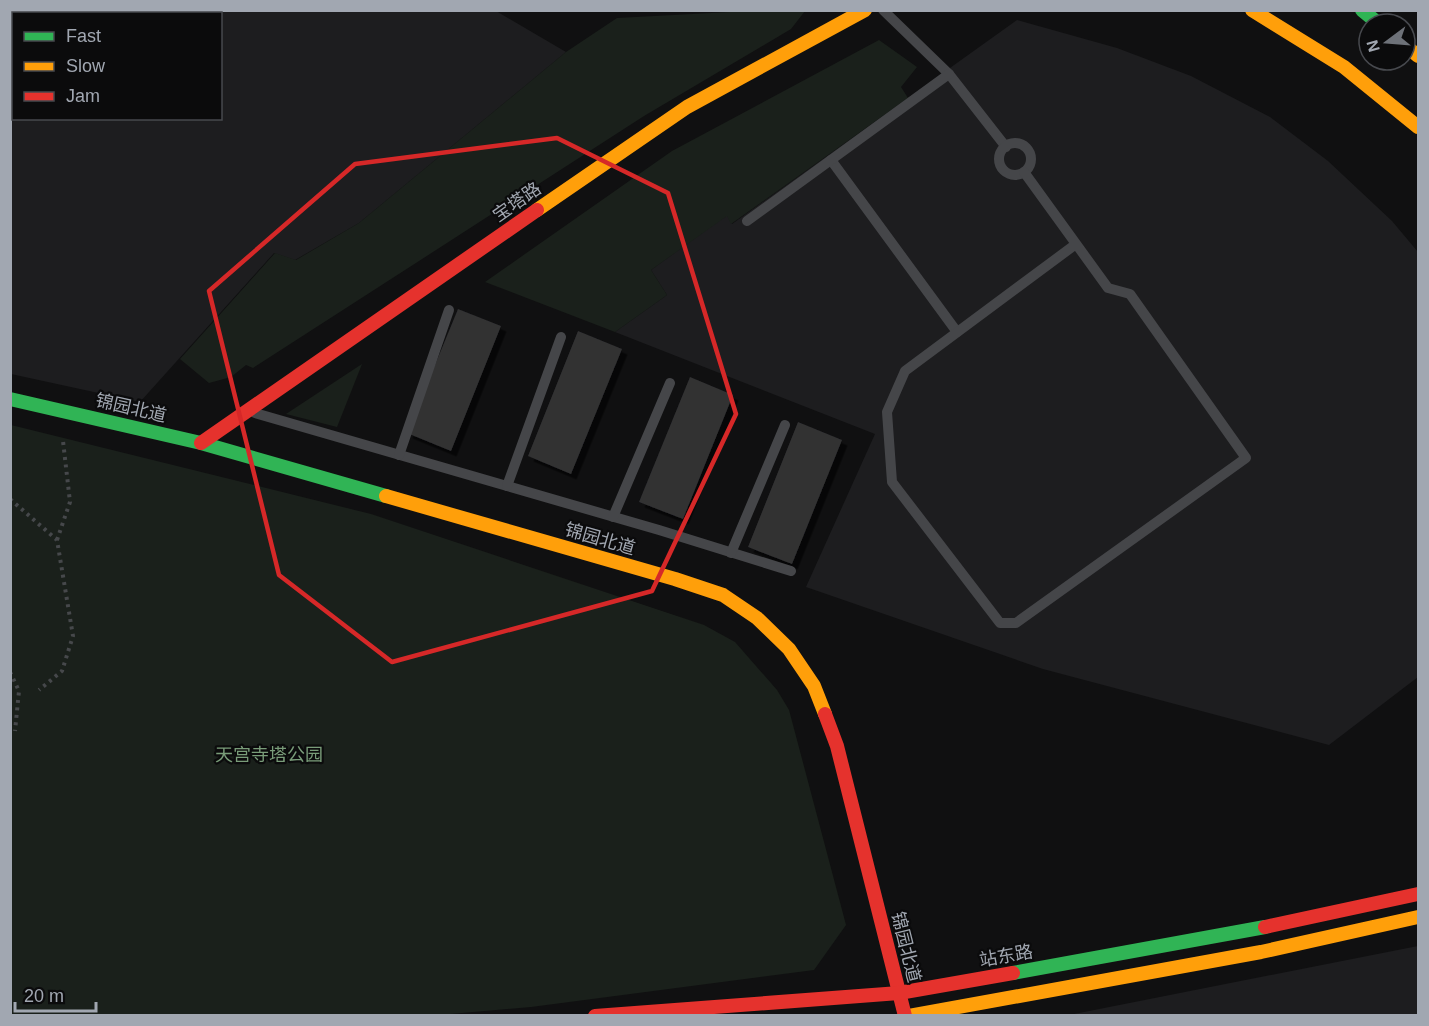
<svg xmlns="http://www.w3.org/2000/svg" width="1429" height="1026" font-family="Arial,'Noto Sans SC',sans-serif">
  <defs>
    <filter id="shadow"><feDropShadow dx="5.5" dy="5.5" stdDeviation="0" flood-color="#0009"/></filter>
  </defs>
  <rect width="100%" height="100%" fill="#101011"/>
  <g fill="#1d1d1f" fill-rule="evenodd">
    <path d="M11,11H496L566,52L359,223L295,260L274,253L140,402L11,374ZM14,14H220V118H14Z"/>
    <path d="M1017,20L1117,48L1191,76L1270,117L1328,161L1392,221L1418,252V677L1329,745L1043,669L806,587L875,434L615,332L667,295L651,270L727,215L732,224Z"/>
    <path d="M1418,946V1015H1069Z"/>
  </g>
  <g fill="#1a201b">
    <path d="M749,11H805L791,29L644,116L253,368L246,365L231,377L209,383L180,359L275,253L296,260L359,223L566,52L617,18Z"/>
    <path d="M879,40L917,67L901,87L908,98L731,224L727,216L651,270L667,295L615,332L485,282L672,151Z"/>
    <path d="M362,364L337,427L286,414Z"/>
    <path d="M11,425L371,514L704,625L735,642L777,690L789,710L846,925L814,970L531,1007L439,1015H11Z"/>
  </g>
  <g fill="#313133" filter="url(#shadow)">
    <path d="M458,309L501,326L451,451L407,433Z"/>
    <path d="M578,331L622,349L571,474L528,456Z"/>
    <path d="M690,377L733,395L683,519L639,502Z"/>
    <path d="M798,422L842,440L792,564L748,547Z"/>
  </g>
  <g fill="none" stroke-linecap="round" stroke-linejoin="round">
    <g stroke="#46484b" stroke-width="4" stroke-dasharray="3 4.5" stroke-linecap="butt">
      <path d="M10,499L57,540L73,636L62,671L39,690"/>
      <path d="M57,540L70,502L63,441"/>
      <path d="M10,672L19,691L15,731"/>
    </g>
    <g stroke="#454649" stroke-width="10">
      <path d="M883,10L949,74L1006,147"/>
      <circle cx="1015" cy="159" r="16"/>
      <path d="M831,160L957,332"/>
      <path d="M1024,172L1108,288L1130,294L1246,458L1016,623H1000L892,482L887,412L905,371L1076,244"/>
      <path d="M747,221L949,74"/>
      <path d="M255,413L659,530L791,571"/>
      <path d="M399,455L449,310"/>
      <path d="M507,486L561,337"/>
      <path d="M613,517L670,383"/>
      <path d="M731,553L785,425"/>
    </g>
    <g stroke="#30b455" stroke-width="14">
      <path d="M1362,10L1379,24"/>
      <path d="M10,399L201,443L386,496"/>
      <path d="M1013,973L1265,927"/>
    </g>
    <g stroke="#ff9f0a" stroke-width="14">
      <path d="M1252,10L1344,67L1418,127"/>
      <path d="M1405,45L1418,56"/>
      <path d="M537,210L687,107L865,10"/>
      <path d="M386,496L675,579L723,595L757,618L789,649L814,686L825,714"/>
      <path d="M909,1016L1261,952L1418,917"/>
    </g>
    <g stroke="#e5322d" stroke-width="14">
      <path d="M201,443L537,210"/>
      <path d="M825,714L837,746L905,1016"/>
      <path d="M1265,927L1418,894"/>
      <path d="M595,1016L899,993L1013,973"/>
    </g>
  </g>
  <path fill="none" stroke="#d62828" stroke-width="4.5" stroke-linejoin="round" d="M557,138L668,193L736,414L652,591L392,662L279,575L209,291L355,164Z"/>
  <g text-anchor="middle" dominant-baseline="central" stroke-width="4.5" stroke-linejoin="round" paint-order="stroke">
    <g font-size="18" fill="#a1a7b1" stroke="#0b0b0c">
      <text transform="translate(517 202) rotate(-35)">宝塔路</text>
      <text transform="translate(131 408) rotate(13)">锦园北道</text>
      <text transform="translate(600 539) rotate(16)">锦园北道</text>
      <text transform="translate(906 947) rotate(76)">锦园北道</text>
      <text transform="translate(1006 956) rotate(-10)">站东路</text>
    </g>
    <g font-size="18" fill="#799c79" stroke="#0b0b0c">
      <text x="269" y="755">天宫寺塔公园</text>
    </g>
  </g>
  <rect width="1429" height="1026" fill="none" stroke="#a1a7b1" stroke-width="24"/>
  <rect x="12" y="12" width="210" height="108" fill="#0b0b0c" stroke="#47494e" stroke-width="1.5"/>
  <rect x="24" y="32" width="30" height="9" fill="#30b455" stroke="#47494e" stroke-width="1.5"/>
  <text x="66" y="42" font-size="18" fill="#a1a7b1">Fast</text>
  <rect x="24" y="62" width="30" height="9" fill="#ff9f0a" stroke="#47494e" stroke-width="1.5"/>
  <text x="66" y="72" font-size="18" fill="#a1a7b1">Slow</text>
  <rect x="24" y="92" width="30" height="9" fill="#e5322d" stroke="#47494e" stroke-width="1.5"/>
  <text x="66" y="102" font-size="18" fill="#a1a7b1">Jam</text>
  <g transform="translate(1387 42) rotate(254)"><circle r="28" fill="#0b0b0c" stroke="#47494e" stroke-width="1.5"/>
  <path d="M0-4.5L10 22L0 15L-10 22Z" fill="#6e7279"/>
  <text y="-9" font-size="16" font-weight="bold" text-anchor="middle" fill="#a1a7b1">N</text>
  </g>
  <path d="M15 1002v9h81v-9" fill="none" stroke="#a1a7b1" stroke-width="3"/>
  <text x="24" y="1002" font-size="18" fill="#a1a7b1" stroke="#0b0b0c" stroke-width="4.5" paint-order="stroke">20 m</text>
</svg>
